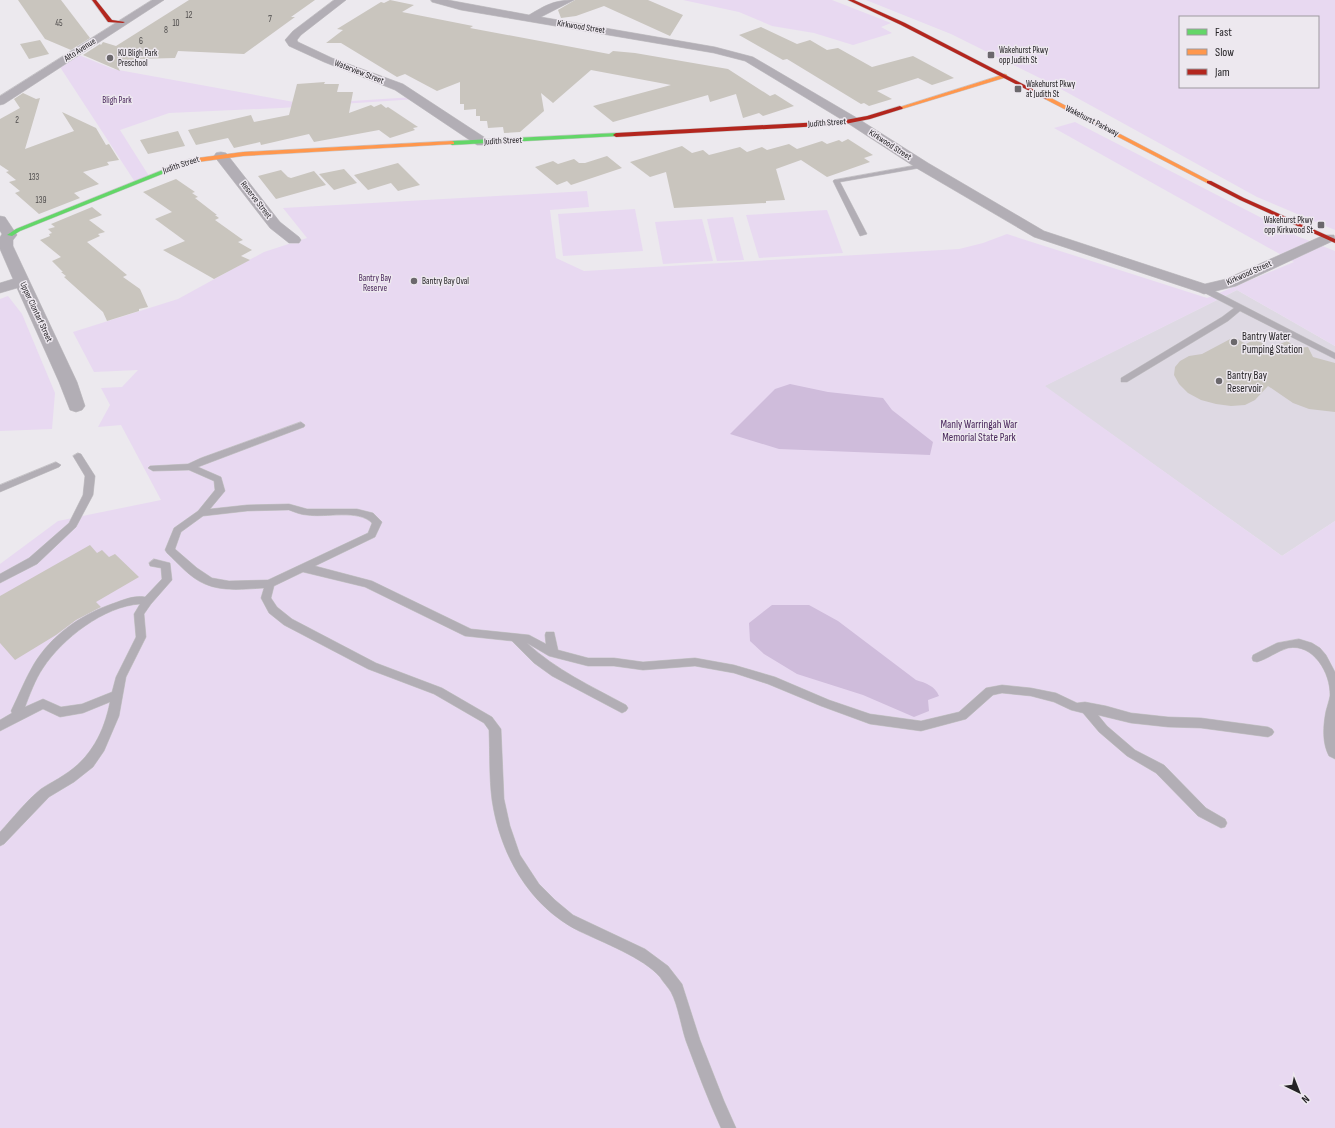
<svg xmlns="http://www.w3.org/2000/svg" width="1335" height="1128" font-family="'Sofia Sans Condensed',sans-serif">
  <rect width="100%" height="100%" fill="#ece9ee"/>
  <path fill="#ded9e3" d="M1237,290L1335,346V521L1282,556L1044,386Z"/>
  <g fill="#e8d9f1" fill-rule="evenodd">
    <path d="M683,0H832L891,23L881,27L892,33L853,45L814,33L772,26L739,12Z"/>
    <path d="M866,0H1335V230L1257,197L1050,83L951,34ZM1180,17H1318V87H1180Z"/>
    <path d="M79,55L113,69L305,104L414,97L417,99L281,108L169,113L120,130L149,176L135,182L60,67Z"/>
    <path d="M1075,122L1297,236L1335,251V346L1237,290L1045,386L1282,556L1335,521V1128H0V564L58,521L161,500L121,425L98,427L110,405L101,388L122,387L138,370L94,372L73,332L178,299L264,252L307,238L283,208L587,191L589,207L550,210L556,258L584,271L959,249L983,243L1007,234L1207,298L1294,262L1054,128Z"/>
    <path d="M635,209L643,251L563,256L558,214Z"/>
    <path d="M827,210L843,253L759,258L746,215Z"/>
    <path d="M733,217L744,260L717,261L707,219Z"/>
    <path d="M702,219L713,261L663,264L655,222Z"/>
    <path d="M8,296L22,314L55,393L52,429L0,431V299Z"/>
  </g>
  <g fill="#cfbcdb">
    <path d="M790,384L828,392L883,398L892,410L933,442L930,455L779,449L730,434L775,389Z"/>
    <path d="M772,605H809L838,621L916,680C926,683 935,686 939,696L928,700L929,711L914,717L863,695L797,674L764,654L750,641L749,623Z"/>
  </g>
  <g fill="#c9c5be">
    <path d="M18,0H61L90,38L71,50L45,39Z"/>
    <path d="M189,0H315L291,17H295L244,54L178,51L175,58L137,59L118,67L120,71L83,55L100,44L101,45L103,42L116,46Z"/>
    <path d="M390,0L414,5L402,12L473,26L470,28L609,54L613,51L635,53L728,69L770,96L775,94L794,106L763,116L759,113L743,118L736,94L710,102L708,95L613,122L593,106L671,85L591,70L553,103L541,93L544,111L520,132L504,133L503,127L488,128L487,121H480V116H476V109L464,110V104H460V82L437,91L405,74L397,77L341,43H326L343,30L337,29L381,2L384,3Z"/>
    <path d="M575,0H648L683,15L670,36L604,6L576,16L561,18L558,10Z"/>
    <path d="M761,27L797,44L810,40L827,50L838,48L872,67L913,56L954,78L932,85L918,78L877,91L892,99L869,106L864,103L861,104L787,59L783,60L739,35Z"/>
    <path d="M40,40L49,54L29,59L20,44Z"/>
    <path d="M325,82L324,84H339L337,92H353L349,113L371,105L374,107L381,104L386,108L388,107L418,127L413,128L415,130L390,138L379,130L314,142L309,134L261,145L260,142L234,148L228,138L196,145L188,130L251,115L254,122L289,115L297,84Z"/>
    <path d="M23,93L36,99L40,98L25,149L74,131L62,112L96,128L106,145L109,144L119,160L107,162L109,165L83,172L99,184L74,193L80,198L39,214L15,193L20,191L9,182L16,180L6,172L9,171L0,165V119L20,108L14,99Z"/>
    <path d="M178,131L185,146L148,154L140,140Z"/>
    <path d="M848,139L873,155L864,158L870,162L827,177L801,160L776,169L785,200L766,201V203L674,208L666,172L650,177L630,162L682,146L692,153L703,150L709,155L740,147L747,152L762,147L767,150L789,144L797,149L822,141L827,144L839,140L842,142Z"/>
    <path d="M607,156L622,168L571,185L567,181L557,185L535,167L553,161L558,164L574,159L579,163H585Z"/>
    <path d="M398,163L420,185L398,191L391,183L368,190L354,175Z"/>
    <path d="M344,169L357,183L334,190L319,174Z"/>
    <path d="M281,170L288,177L291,178L314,171L326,185L276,199L258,176Z"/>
    <path d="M176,179L195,192L192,193L198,197L195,198L217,215H215L219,218L215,220L243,240L238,242L252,250L241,256L250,260L214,279L163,250L185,241L155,219L172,212L143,192Z"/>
    <path d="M92,207L102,215L89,220L105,232L98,234L100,236L87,242L127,275L123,277L140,289L148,307L139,309V311L107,321L103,312L64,277L66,276L61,272H63L52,261L61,257L40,240L50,236L49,234L52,233L48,229L55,227L51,224Z"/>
    <path d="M1234,337L1246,344L1255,339L1271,348L1287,341L1297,348L1308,347L1313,357L1335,363V412L1309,409L1293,403L1268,386L1255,400L1245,405L1231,406L1216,404L1201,400L1188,393L1179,384L1174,375L1175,367L1180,361L1189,356L1202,354Z"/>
    <path d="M90,545L97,553L102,550L109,557L115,554L139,577L96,602L101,607L76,620L56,635L15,660L0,643V596Z"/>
  </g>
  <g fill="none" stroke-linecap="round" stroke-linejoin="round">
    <defs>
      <g id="lane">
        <path d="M923,164L925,165V167L840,182L867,234L860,236L833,181L834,180Z"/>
        <path d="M1201,287H1207L1335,353V359L1240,311L1228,321L1127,382H1121V378L1222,317L1234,308L1201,291Z"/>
        <path d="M301,422L305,425L304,427L198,467L221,477L225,491L210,509L247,505L289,504L307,509H357L373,513L382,522L375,537L315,566L372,581L471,629L529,635L546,644L545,635L546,632H554L558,650L588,658H614L643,662L695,658L734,665L775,677L829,700L870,714L921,721L959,712L986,688L1002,685L1031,688L1056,693L1077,703L1085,702L1106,706L1131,713L1168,717L1201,718L1268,727L1272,729L1274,732L1272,735L1268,737L1201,728L1168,727L1131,723L1098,715L1107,726L1135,750L1164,765L1206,808L1225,819L1227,823L1225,827L1221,828L1198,816L1156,773L1127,756L1099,732L1083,713L1071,710L1054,702L1031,696L1002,693L993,695L966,719L921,731L870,724L821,706L768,684L734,673L695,666L643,670L614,666H588L549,656L527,643C556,670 591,686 626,705L628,708L626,711L622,713L552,676L534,663L512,641L465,636L365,587L303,572L274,586L271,598L277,607L292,619L376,663L442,688L492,717L501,729L504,799L510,826L520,855L539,884L555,900L573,915L645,949L668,966L682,984L700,1040L724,1101L736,1128H721C708,1100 697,1070 686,1041C681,1026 678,1005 671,992C668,987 663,982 660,977C644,958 602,942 579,931C529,906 500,854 492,800C489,777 490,753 489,730L484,723L434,694L368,669L284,625L269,613L261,598L264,588C245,589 223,592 205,584C190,578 178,563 167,553L165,550L174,528L198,511L215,490L214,481L189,470L153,471L148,468L150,466L188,464L201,458ZM289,510C295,512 301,515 307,515C326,518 358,509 372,523L368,533L268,580L229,581L212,578L197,568L175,549L181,532L203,516L247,511Z"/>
        <path d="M78,453L81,454L95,476L93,495L76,527L37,564L0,583V574L29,558L69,523L83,495L85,476L73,456Z"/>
        <path d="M56,462L61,465L59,467L0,492V485Z"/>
        <path d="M154,559L170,563L172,580L151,604L144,614L146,637L126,677L119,716L104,751L93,767L74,782L49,797L4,844L0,846V832C13,818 26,801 41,789C48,784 57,780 64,775C91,758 104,732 110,702L83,713L60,717L43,709L0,731V720L12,713L11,711C19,695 25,679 34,664C51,636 79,616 109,605C121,601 132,595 145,597L162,579L161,568L150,566L149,563ZM140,604L134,614L136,637L116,677L112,692L82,704L61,707L43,699L25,707C30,694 35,680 43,668C62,639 104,606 140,604Z"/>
        <path d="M1299,639L1312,643L1320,648L1326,655L1335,672V759L1329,756C1322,743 1323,726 1326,711C1327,707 1329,701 1330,696C1331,673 1313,643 1288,648C1277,651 1268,659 1257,662L1253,661L1252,658L1253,655L1277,643Z"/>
      </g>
      <g id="street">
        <path d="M152,0H164L4,104L0,105V96Z"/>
        <path d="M334,0H346L301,35L297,40L298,42L332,58L403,84L487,139L489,142L487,145H477L395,90L324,62L289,46L285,40L293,31Z"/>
        <path d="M431,0H448L529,15C546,5 554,0 574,0L541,17L715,47L753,57L857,118L928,163L1044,231L1205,284L1226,279L1324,235H1334L1335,240L1236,286L1204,294L1199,292L1034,237L918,169L849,124L745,61L714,53L461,10L432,2Z"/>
        <path d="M221,152L226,153L280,222L299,237L301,240L299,243H289L270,228L214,156L216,153Z"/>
        <path d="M0,216L5,217L17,235L13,240V246L77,382L85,406L82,410L76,412L70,410L59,382L17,288L0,293V283L13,279L0,249V237L2,234L0,231Z"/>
      </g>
      <g id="fast">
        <path d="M616,133L618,134V136L452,145L449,143L452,141Z"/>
        <path d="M190,159L192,160V162L20,231L12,236L7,235L16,229Z"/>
      </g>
      <g id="slow">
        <path d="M1005,74L1007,75V77L902,109L897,108Z"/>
        <path d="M1045,97H1049L1212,182L1207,183L1045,99Z"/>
        <path d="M452,141L454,142V144L243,156L190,163L187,161L190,159L243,152Z"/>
      </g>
      <g id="jam">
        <path d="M92,0H96L112,20L125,22L123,23L108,22Z"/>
        <path d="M848,0H854L905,23L1050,98L1045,99L901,25Z"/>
        <path d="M900,106L903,108L902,109L870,119L840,125L616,137L613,135L616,133L840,121L867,116Z"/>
        <path d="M1207,181H1211L1244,198L1335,239V243L1240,200L1207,183Z"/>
      </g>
    </defs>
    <use href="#lane" stroke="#c8c6c9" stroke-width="1"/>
    <use href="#street" stroke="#c8c6c9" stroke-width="1"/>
    <use href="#fast" stroke="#c8c6c9" stroke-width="1"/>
    <use href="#slow" stroke="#c8c6c9" stroke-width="1"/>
    <use href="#jam" stroke="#c8c6c9" stroke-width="1"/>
    <use href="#lane" fill="#b2aeb5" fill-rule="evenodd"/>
    <use href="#street" fill="#b2aeb5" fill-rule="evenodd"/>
    <use href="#fast" fill="#63d668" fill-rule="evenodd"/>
    <use href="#slow" fill="#ff974d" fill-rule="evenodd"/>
    <use href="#jam" fill="#b3261e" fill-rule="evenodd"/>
  </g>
  <g fill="#6b686c" stroke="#ede8ef" stroke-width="1.5">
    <rect x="987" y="51" width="8" height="8" rx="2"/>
    <circle cx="110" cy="58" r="4"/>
    <rect x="1014" y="85" width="8" height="8" rx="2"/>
    <rect x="1317" y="221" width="8" height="8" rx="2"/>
    <circle cx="414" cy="281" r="4"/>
    <circle cx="1234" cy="342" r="4"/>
    <circle cx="1219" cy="381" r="4"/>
  </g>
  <g text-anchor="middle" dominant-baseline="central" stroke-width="3" stroke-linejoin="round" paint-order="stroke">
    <g font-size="9" fill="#4e4c4c">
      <text x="189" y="15">12</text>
      <text x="270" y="19">7</text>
      <text x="59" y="23">45</text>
      <text x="176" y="23">10</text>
      <text x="166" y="30">8</text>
      <text x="141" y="41">6</text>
      <text x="17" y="120">2</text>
      <text x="34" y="177">133</text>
      <text x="41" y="200">139</text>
    </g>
    <g font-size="9" fill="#252326" stroke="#ede8ef">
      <text transform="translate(581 27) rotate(9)">Kirkwood Street</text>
      <text transform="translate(80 50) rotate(-33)">Alto Avenue</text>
      <text transform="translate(359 72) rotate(21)">Waterview Street</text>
      <text transform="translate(1092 121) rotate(27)">Wakehurst Parkway</text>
      <text transform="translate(827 123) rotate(-4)">Judith Street</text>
      <text transform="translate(503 141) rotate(-3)">Judith Street</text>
      <text transform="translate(890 145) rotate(33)">Kirkwood Street</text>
      <text transform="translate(181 165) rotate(-18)">Judith Street</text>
      <text transform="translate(256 200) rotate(52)">Reserve Street</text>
      <text transform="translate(1249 273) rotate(-24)">Kirkwood Street</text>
      <text transform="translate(36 312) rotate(65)">Upper Clontarf Street</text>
    </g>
    <g font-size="9" fill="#252326" stroke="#ede8ef" text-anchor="start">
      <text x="999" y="50">Wakehurst Pkwy<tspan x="999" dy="10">opp Judith St</tspan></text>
      <text x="118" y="53">KU Bligh Park<tspan x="118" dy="10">Preschool</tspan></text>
      <text x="1026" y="84">Wakehurst Pkwy<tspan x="1026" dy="10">at Judith St</tspan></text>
      <text x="1313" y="220" text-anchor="end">Wakehurst Pkwy<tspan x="1313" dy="10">opp Kirkwood St</tspan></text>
      <text x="422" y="281">Bantry Bay Oval</text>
    </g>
    <g font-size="9" fill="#48255a" stroke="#ede8ef">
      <text x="117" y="100">Bligh Park</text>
      <text x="375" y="278">Bantry Bay<tspan x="375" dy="10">Reserve</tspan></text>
    </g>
    <g font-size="11" fill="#252326" stroke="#ede8ef" text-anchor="start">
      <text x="1242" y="336">Bantry Water<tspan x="1242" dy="13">Pumping Station</tspan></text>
      <text x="1227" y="375">Bantry Bay<tspan x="1227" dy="13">Reservoir</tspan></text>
    </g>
    <g font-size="11" fill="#48255a" stroke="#ede8ef">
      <text x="979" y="424">Manly Warringah War<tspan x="979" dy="13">Memorial State Park</tspan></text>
    </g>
  </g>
  <rect x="1179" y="16" width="140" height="72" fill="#ede8ef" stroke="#9d999f"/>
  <rect x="1187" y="29" width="20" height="6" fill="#63d668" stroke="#9d999f"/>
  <text x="1215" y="36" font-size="12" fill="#252326">Fast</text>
  <rect x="1187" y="49" width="20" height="6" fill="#ff974d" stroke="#9d999f"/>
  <text x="1215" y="56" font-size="12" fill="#252326">Slow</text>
  <rect x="1187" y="69" width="20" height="6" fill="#b3261e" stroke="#9d999f"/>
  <text x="1215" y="76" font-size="12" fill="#252326">Jam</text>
  <g transform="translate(1299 1092) rotate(137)" stroke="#ede8ef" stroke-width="3" paint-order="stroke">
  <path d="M0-3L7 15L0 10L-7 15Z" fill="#252326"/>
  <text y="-6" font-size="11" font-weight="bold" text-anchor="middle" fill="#252326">N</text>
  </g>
</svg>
